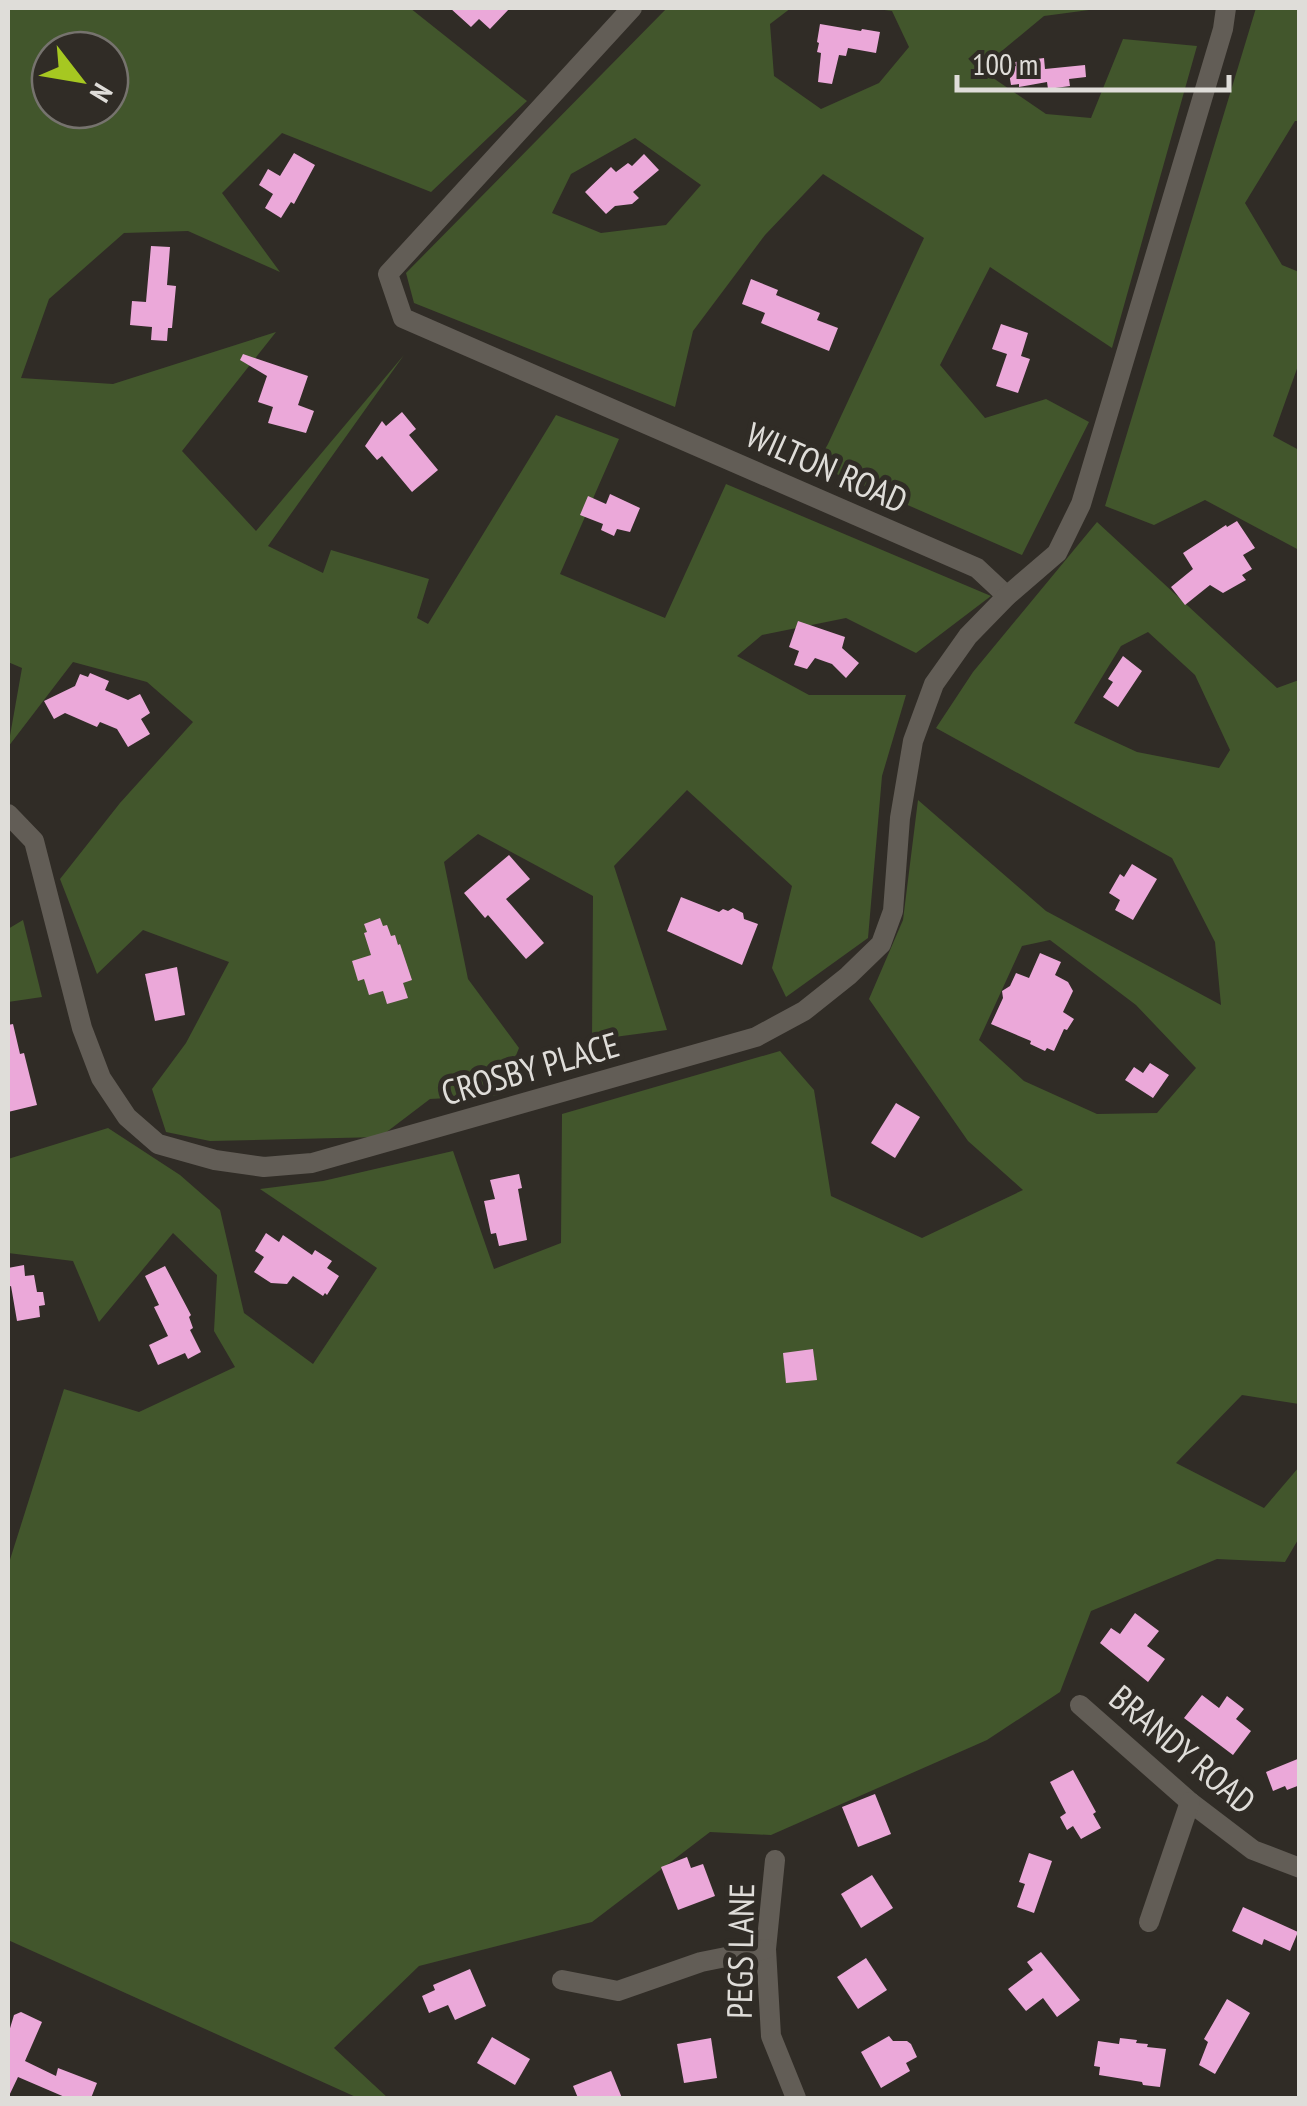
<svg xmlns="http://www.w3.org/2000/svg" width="1307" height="2106" font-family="'PT Sans Narrow',sans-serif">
  <rect width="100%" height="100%" fill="#302c26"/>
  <g fill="#42562c" fill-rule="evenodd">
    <path d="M8,8H410L527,101L431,192L282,133L222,193L280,272L188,231L124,233L49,299L21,378L113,384L276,332L182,451L256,531L404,355L268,546L323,573L331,550L429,579L417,618L428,624L556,415L619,439L560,574L665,618L726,484L991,596L916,653L846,618L762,635L737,656L809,695H906L882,776L868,938L786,997L772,968L792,886L687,790L614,866L667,1030L592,1040L593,896L478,834L444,862L468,979L519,1048L500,1095L430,1099L380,1137L210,1141L166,1132L152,1089L186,1043L229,962L143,930L97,974L60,879L120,803L193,722L147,682L73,662L8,747L22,668L8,662ZM50,50H110V110H50Z"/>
    <path d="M667,8H791L770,24L774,76L821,109L879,83L909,47L892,11L869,8H1104L1044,16L980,69L1046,114L1091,118L1123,39L1197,46L1112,348L990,267L940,365L985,418L1046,399L1089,422L1022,555L816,465L828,444L924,238L823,174L765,235L693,331L675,407L414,303L406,273ZM635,138L701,185L666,225L601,233L552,213L571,174Z"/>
    <path d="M1256,8H1299V121H1295L1245,203L1282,265L1299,272V363L1273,436L1299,450V550L1205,500L1154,525L1105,506Z"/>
    <path d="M1097,522L1277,688L1299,680V1404L1242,1395L1176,1463L1264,1508L1299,1467V1538L1285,1562L1217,1559L1091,1611L1060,1692L987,1740L771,1835L710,1832L592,1922L419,1966L334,2048L388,2098H358L8,1940V1566L64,1389L139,1412L235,1367L214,1331L217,1275L173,1233L99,1322L73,1261L8,1253V1159L108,1128L180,1175L220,1210L244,1313L313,1364L377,1268L260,1189L323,1181L453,1151L494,1269L561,1243L562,1114L780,1051L814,1090L831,1196L922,1238L1023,1190L968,1141L869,999L903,920L918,800L1046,911L1221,1005L1215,942L1172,858L936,728L973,672ZM1148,632L1195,675L1230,750L1219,768L1137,752L1074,723L1121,646ZM1050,940L1136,1005L1196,1068L1157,1113L1097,1114L1024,1081L979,1040L1022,946Z"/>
    <path d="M23,920L42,997L8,1002V929Z"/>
  </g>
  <g fill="#eba8d9">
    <path d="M450,8H510L490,29L479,19L471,27Z"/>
    <path d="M820,24L861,31L862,29L880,32L876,53L848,48L846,56L839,55L832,84L818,82L821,53L817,52L819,43L817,42Z"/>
    <path d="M1044,58L1045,69L1085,65L1086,77L1069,79L1070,86L1048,89L1047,82L1019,87V84L1011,85L1008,67L1016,66L1015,62Z"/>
    <path d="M294,153L315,165L294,204L291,202L281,218L265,208L273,194L259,185L268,169L280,176Z"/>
    <path d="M644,154L659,170L633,192L639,198L632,204L615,206L606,214L585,192L611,167L616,172L628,163L632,166Z"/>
    <path d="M151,246L170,247L167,285L176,286L172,328H168L167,341L151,340L152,327L130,325L132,301L146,302Z"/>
    <path d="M751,279L778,290L776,295L820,313L817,320L838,328L829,351L761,323L765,313L742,304Z"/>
    <path d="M1001,324L1028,333L1021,356L1030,359L1018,393L996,386L1007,354L992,349Z"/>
    <path d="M243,354L308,376L298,405L314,411L306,433L268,423L273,407L258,402L267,376L240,360Z"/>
    <path d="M402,412L416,429L409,435L438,470L412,492L382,456L377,460L365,446L382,421L386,426Z"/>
    <path d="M610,494L640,508L630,532L617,529L614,536L601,530L603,524L580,515L588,496L606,504Z"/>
    <path d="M1237,521L1255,548L1243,555L1252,569L1242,575L1246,580L1223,593L1210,585L1185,605L1171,587L1193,569L1183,553L1226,525L1227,527Z"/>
    <path d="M798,621L845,637L842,648L859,663L846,678L832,664L815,658L807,669L794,665L799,651L789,647Z"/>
    <path d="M1123,656L1142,671L1118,707L1103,697L1113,682L1108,679Z"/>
    <path d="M90,673L109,681L105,690L128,700L140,694L150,713L141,719L150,734L128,747L117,729L100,722L97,727L65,713L54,719L44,701L75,686L80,674L88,677Z"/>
    <path d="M509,855L530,879L506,899L544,943L526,959L488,915L485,918L464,893Z"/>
    <path d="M1132,864L1157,879L1133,920L1115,910L1120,900L1109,893L1120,874L1124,877Z"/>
    <path d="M681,897L719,912L723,909L728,911L733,908L743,913L744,919L758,924L742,965L667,931Z"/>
    <path d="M380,918L383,926L387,925L391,936L395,935L398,945L400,944L412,980L403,983L408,998L387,1004L383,991L369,995L364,979L358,981L352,961L371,955L364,933L367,932L364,924Z"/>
    <path d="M1040,953L1061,962L1055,975L1068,982L1073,991L1063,1012L1074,1019L1067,1030L1064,1029L1054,1051L1047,1048L1045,1051L1030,1044L1031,1041L991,1024L1003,998L1002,991L1010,986L1016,973L1029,978Z"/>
    <path d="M177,967L185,1015L155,1021L145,974Z"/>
    <path d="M13,1024L20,1054L24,1053L37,1105L8,1112V1025Z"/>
    <path d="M1150,1063L1169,1075L1153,1098L1125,1080L1134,1067L1143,1073Z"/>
    <path d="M896,1103L920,1117L895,1158L871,1143Z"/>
    <path d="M519,1174L522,1188L518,1189L527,1240L499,1246L496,1233L491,1234L484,1201L495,1199L490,1180Z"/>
    <path d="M266,1233L279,1242L283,1235L312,1255L315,1250L332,1261L327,1268L339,1276L327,1295L325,1293L323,1296L293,1276L287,1284L271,1283L254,1272L264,1257L255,1251Z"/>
    <path d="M24,1265L25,1276L34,1275L37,1292H43L45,1305L39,1306L40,1317L17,1321L11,1286L8,1287V1268Z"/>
    <path d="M165,1266L191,1315L189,1317L193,1328L190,1330L201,1352L188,1359L185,1353L158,1365L149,1345L168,1336L154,1307L159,1305L145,1276Z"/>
    <path d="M813,1349L817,1380L786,1383L783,1353Z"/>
    <path d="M1135,1613L1159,1631L1147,1646L1165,1659L1148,1682L1100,1643L1111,1628L1120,1634Z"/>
    <path d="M1202,1695L1219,1708L1227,1696L1244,1709L1236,1719L1251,1731L1233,1755L1184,1718Z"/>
    <path d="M1300,1758V1785L1287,1790L1285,1786L1273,1791L1266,1772Z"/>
    <path d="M1073,1770L1096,1812L1093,1814L1101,1828L1081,1839L1073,1826L1067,1830L1060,1817L1066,1813L1050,1782Z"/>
    <path d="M875,1794L891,1834L858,1847L842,1807Z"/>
    <path d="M1029,1853L1052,1861L1034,1913L1017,1907L1025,1884L1019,1882Z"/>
    <path d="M687,1857L691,1868L703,1864L715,1896L678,1910L661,1867Z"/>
    <path d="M872,1875L893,1908L861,1928L841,1894Z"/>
    <path d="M1243,1907L1298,1932L1290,1951L1264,1939L1262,1945L1232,1931Z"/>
    <path d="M1041,1952L1080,2000L1057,2017L1043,1998L1026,2011L1008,1989L1033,1970L1027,1962Z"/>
    <path d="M866,1958L887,1990L858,2009L837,1977Z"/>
    <path d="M470,1969L486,2006L455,2020L448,2005L429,2013L422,1996L435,1990L433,1985Z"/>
    <path d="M1227,1999L1250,2013L1215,2074L1199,2065L1208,2042L1204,2039Z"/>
    <path d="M21,2012L42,2022L25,2061L56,2076L58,2068L97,2083L91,2098H67L18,2077L8,2098V2035L14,2015Z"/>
    <path d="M889,2036L893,2041H907L911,2044L917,2057L906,2063L910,2071L881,2088L861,2052Z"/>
    <path d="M492,2037L530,2059L515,2085L477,2063Z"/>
    <path d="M711,2038L717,2078L684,2083L677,2044Z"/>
    <path d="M1120,2038L1137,2040L1136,2043L1148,2044L1147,2047L1166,2049L1160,2087L1143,2085L1142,2082L1099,2075L1100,2067L1094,2066L1098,2041L1119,2044Z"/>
    <path d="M611,2071L622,2098H578L573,2086Z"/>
  </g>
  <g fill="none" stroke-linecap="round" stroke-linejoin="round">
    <g stroke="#625d56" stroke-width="20">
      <path d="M632,8L388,274L403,318L977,568L1007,596"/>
      <path d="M8,814L34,841L82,1028L101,1078L127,1117L158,1144L215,1160L264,1167L312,1163L756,1037L804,1011L848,976L881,944L893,911L900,818L913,741L934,684L968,636L1007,596L1057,553L1081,504L1223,29L1226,8"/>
      <path d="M1080,1705L1190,1802L1253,1850L1300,1868"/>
      <path d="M775,1860L766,1949L771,2036L796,2098"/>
      <path d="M1149,1922L1190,1802"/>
      <path d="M562,1980L618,1991L701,1962L766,1949"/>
    </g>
  </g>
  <g text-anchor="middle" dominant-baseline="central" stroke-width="10" stroke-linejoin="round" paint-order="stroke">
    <g font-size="35" fill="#dfddd9" stroke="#302c26">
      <text transform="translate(827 467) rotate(24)">WILTON ROAD</text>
      <text transform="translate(530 1068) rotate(-16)">CROSBY PLACE</text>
      <text transform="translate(1183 1749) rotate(40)">BRANDY ROAD</text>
      <text transform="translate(740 1951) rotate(-89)">PEGS LANE</text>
    </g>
  </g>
  <rect width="1307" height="2106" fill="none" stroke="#dfddd9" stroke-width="20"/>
  <g transform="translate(80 80) rotate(121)"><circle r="48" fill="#302c26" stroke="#76736e" stroke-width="2.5"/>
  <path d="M0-8L18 38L0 25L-18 38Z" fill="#a6c821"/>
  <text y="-15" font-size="28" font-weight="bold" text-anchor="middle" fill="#dfddd9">N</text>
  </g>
  <path d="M957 75v15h272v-15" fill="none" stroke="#dfddd9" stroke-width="5"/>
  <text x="972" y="75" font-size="30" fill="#dfddd9" stroke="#302c26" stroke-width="8" paint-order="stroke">100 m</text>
</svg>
